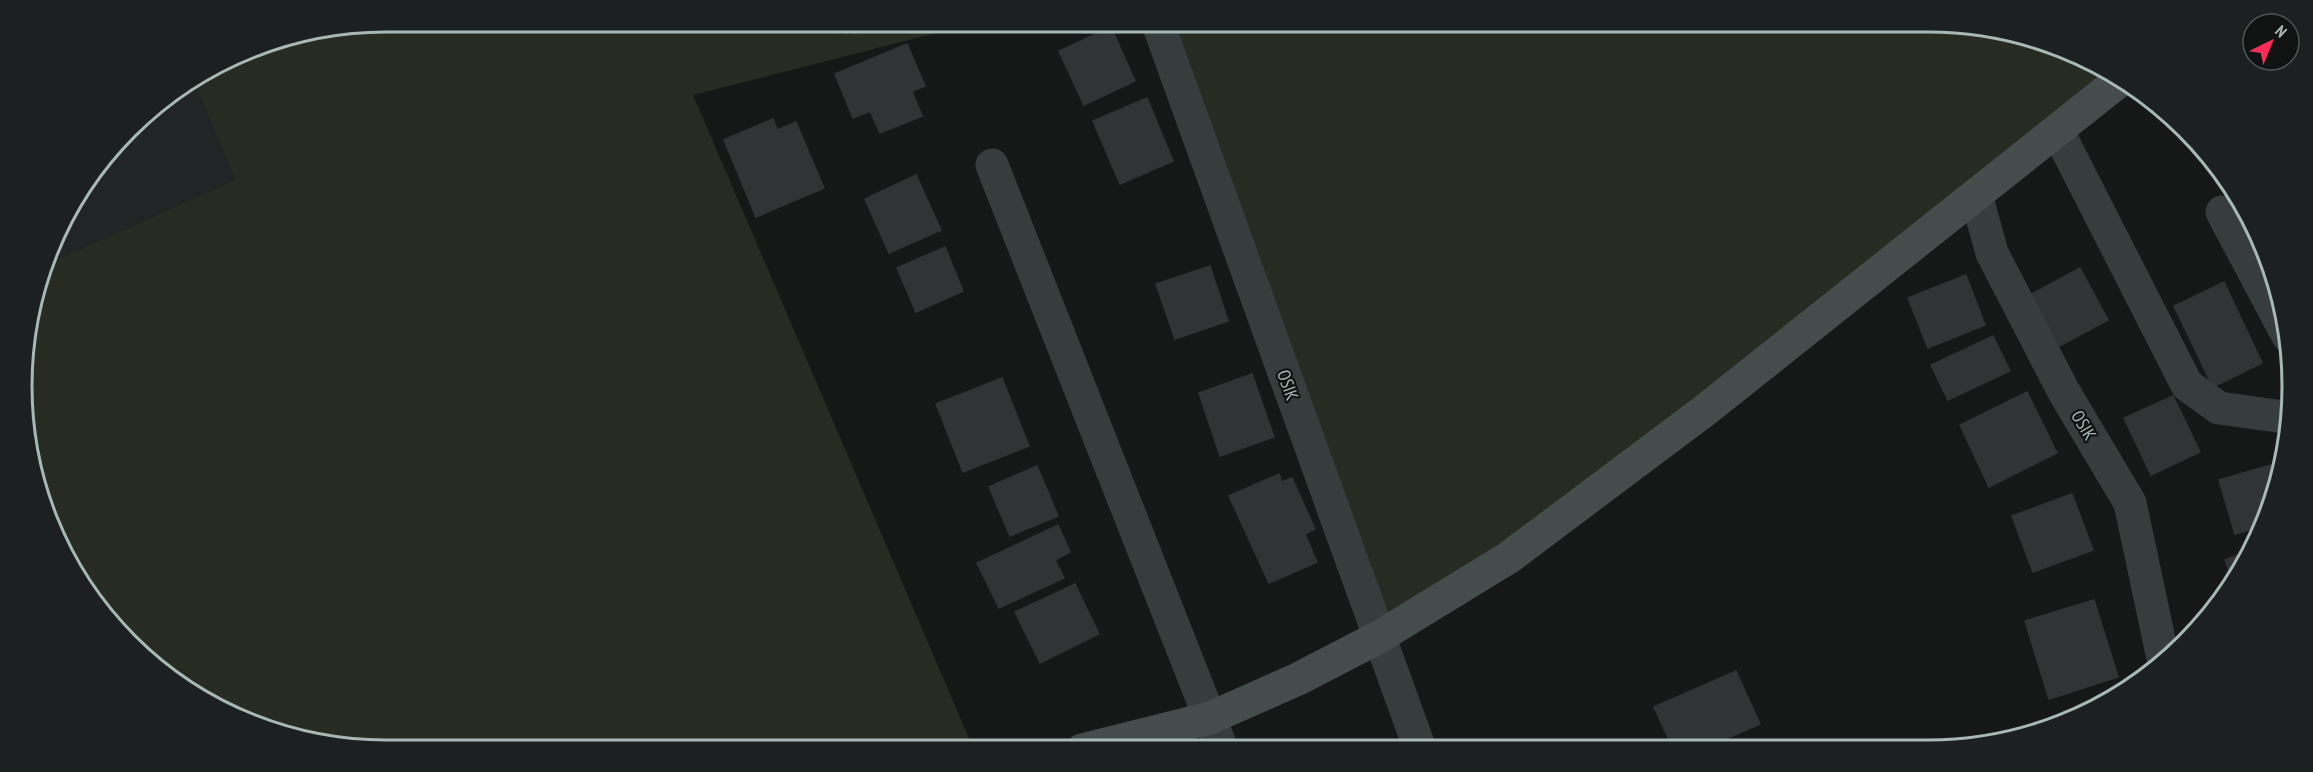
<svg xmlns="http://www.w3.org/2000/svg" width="2313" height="772" font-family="'PT Sans Narrow',sans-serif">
  <rect width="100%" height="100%" fill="#161818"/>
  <path fill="#222525" d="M194,81L235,180L47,264L59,224L145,112Z"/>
  <g fill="#282b22">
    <path d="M386,21H983L693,95L974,750L386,751L292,739L183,689L83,589L33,480L24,339L47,264L235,180L194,81L247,49Z"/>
    <path d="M1159,21H1927L2021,33L2110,77L1535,552L1391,631Z"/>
  </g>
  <g fill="#313434" stroke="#303434" stroke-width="1.5">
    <path d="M1111,27L1135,81L1084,105L1059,51Z"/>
    <path d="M907,44L925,86L912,91L922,116L880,133L870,111L853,118L835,74Z"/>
    <path d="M1147,98L1173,161L1120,184L1093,121Z"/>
    <path d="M773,119L777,130L796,122L824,188L756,217L724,140Z"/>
    <path d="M916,175L941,230L889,253L865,199Z"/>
    <path d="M945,247L963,291L916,312L897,268Z"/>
    <path d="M1210,266L1228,321L1175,339L1156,284Z"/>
    <path d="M2080,268L2108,320L2054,349L2026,297Z"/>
    <path d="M1966,275L1985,325L1928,348L1908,298Z"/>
    <path d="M2224,282L2262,363L2213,387L2174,306Z"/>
    <path d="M1993,336L2010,371L1948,400L1931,365Z"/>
    <path d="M1252,374L1274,437L1220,456L1199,393Z"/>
    <path d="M1002,378L1029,446L963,472L936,404Z"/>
    <path d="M2027,392L2057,453L1989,487L1960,425Z"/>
    <path d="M2173,396L2200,452L2151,475L2124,418Z"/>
    <path d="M2281,462L2280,480L2260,527L2235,534L2219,480Z"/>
    <path d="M1037,466L1058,516L1010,536L989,487Z"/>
    <path d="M1279,474L1282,482L1292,478L1315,529L1305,534L1317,562L1269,583L1229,496Z"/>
    <path d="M2072,494L2093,550L2033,572L2012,516Z"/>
    <path d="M1058,525L1070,552L1055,560L1064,578L999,608L977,563Z"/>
    <path d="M2251,550L2243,569L2233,581L2225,560Z"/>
    <path d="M1075,584L1099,634L1040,663L1015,612Z"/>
    <path d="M2094,600L2118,677L2049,699L2025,621Z"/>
    <path d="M1736,671L1760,724L1705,748L1673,749L1654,707Z"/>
  </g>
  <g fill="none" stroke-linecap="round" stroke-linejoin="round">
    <path stroke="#3d4443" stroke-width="4" stroke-dasharray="3 4.5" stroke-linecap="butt" d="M810,21C835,43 902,25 935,21"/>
    <g stroke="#373d3d" stroke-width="33">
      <path d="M1157,21L1420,749"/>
      <path d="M2057,130L2187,385L2219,408L2284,417"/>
      <path d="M992,165L1222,749"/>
      <path d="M1976,195L1992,253L2064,392L2130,503L2164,663"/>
      <path d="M2222,212L2288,336"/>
    </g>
    <path stroke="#454d4c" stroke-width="33" d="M1082,750L1210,718L1298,679L1379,637L1508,558L1704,411L2119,81"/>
  </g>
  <g text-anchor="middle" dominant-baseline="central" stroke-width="4.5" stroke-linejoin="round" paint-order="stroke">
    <g font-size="18" fill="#a7b9b5" stroke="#111313">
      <text transform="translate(1288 385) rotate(70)">OSIK</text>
      <text transform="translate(2084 425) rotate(59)">OSIK</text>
    </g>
  </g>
  <path d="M0 0H2313V772H0ZM386 32H1928A354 354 0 0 1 2282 386V386A354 354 0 0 1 1928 740H386A354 354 0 0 1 32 386V386A354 354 0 0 1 386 32Z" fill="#1d2020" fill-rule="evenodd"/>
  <path fill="none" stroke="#a7b9b5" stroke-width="3" d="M386 32H1928A354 354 0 0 1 2282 386V386A354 354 0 0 1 1928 740H386A354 354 0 0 1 32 386V386A354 354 0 0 1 386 32Z"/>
  <g transform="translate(2271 42) rotate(43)"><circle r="28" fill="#111313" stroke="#4d5554" stroke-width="1.5"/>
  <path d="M0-4.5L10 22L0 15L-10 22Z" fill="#fa2c5a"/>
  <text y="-9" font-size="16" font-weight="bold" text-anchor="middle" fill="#a7b9b5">N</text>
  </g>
</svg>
